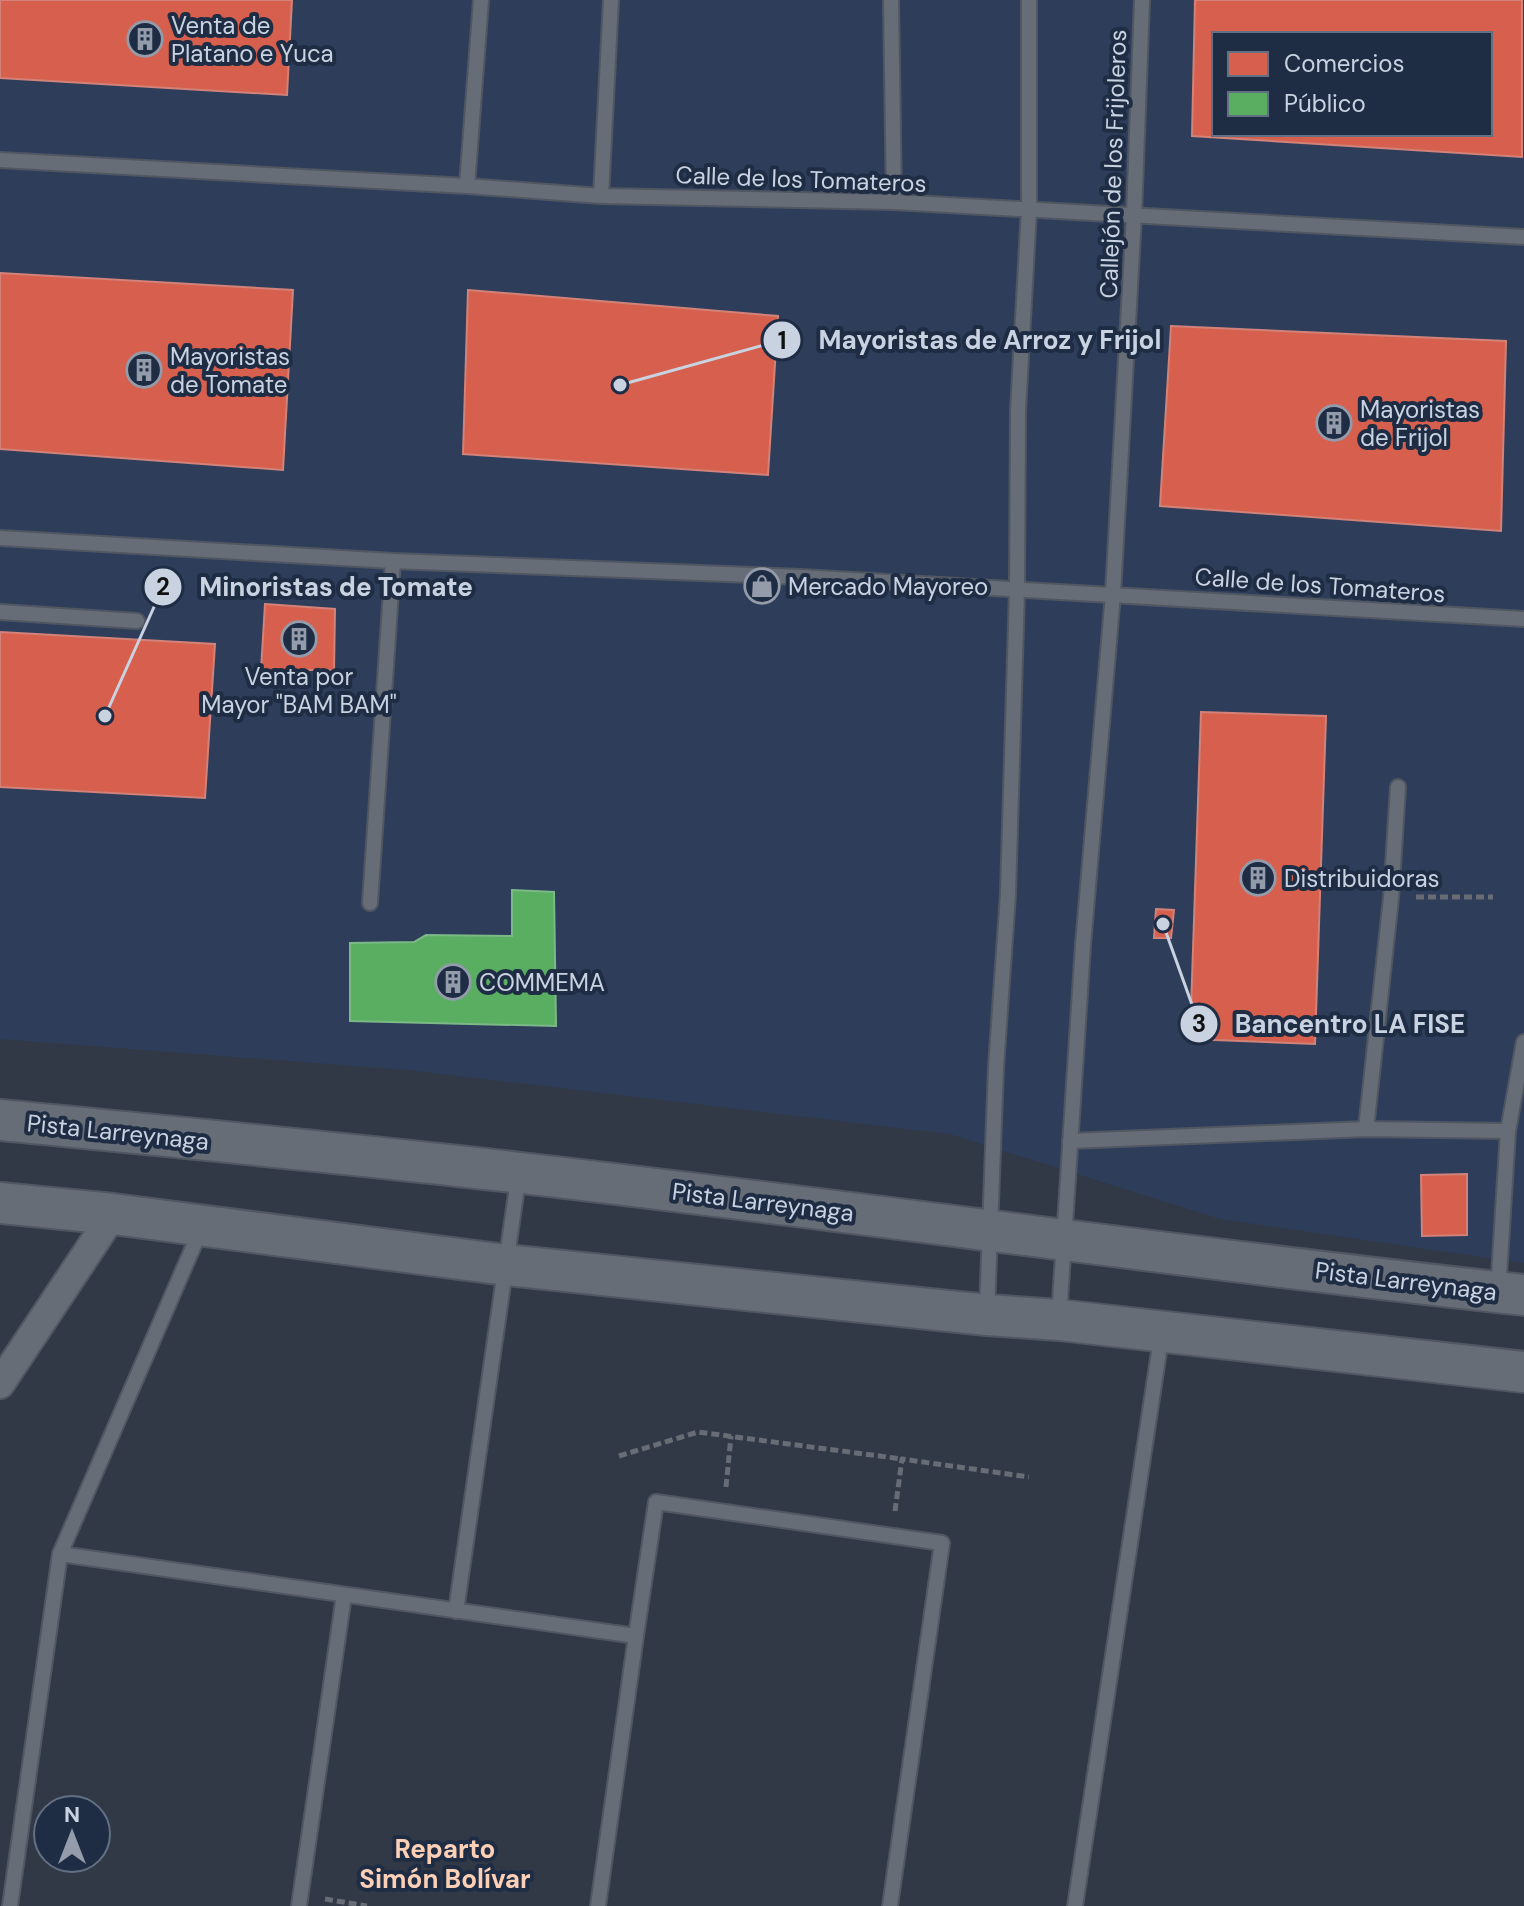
<svg xmlns="http://www.w3.org/2000/svg" width="1524" height="1906" font-family="'DM Sans',sans-serif">
  <rect width="100%" height="100%" fill="#313947"/>
  <path fill="#2e3e5a" fill-rule="evenodd" d="M0,0H1524V1263L1220,1219L950,1134L408,1070L0,1039ZM1214,34H1490V134H1214Z"/>
  <g fill="#d6604d" stroke="#d28279" stroke-width="2" fill-rule="evenodd">
    <path d="M0,0H292L287,95L0,78Z"/>
    <path d="M1195,0H1522V157L1192,136ZM1214,34H1490V134H1214Z"/>
    <path d="M0,273L293,290L283,470L0,449Z"/>
    <path d="M468,290L778,316L768,475L463,454Z"/>
    <path d="M1171,326L1506,341L1501,531L1160,506Z"/>
    <path d="M265,604L335,609L334,670H261Z"/>
    <path d="M0,632L215,644L205,798L0,787Z"/>
    <path d="M1201,712L1326,716L1315,1044L1190,1039Z"/>
    <path d="M1156,909L1174,910L1171,938H1154Z"/>
    <path d="M1467,1174V1235L1422,1236L1421,1175Z"/>
  </g>
  <path fill="#5aae61" stroke="#7bb987" stroke-width="2" d="M512,890L554,892L556,1026L350,1021V943L414,942L426,935L512,936Z"/>
  <g fill="none" stroke-linecap="round" stroke-linejoin="round">
    <defs>
      <g id="service">
        <path d="M891,0L894,202"/>
        <path d="M0,160L467,186L601,196L894,202L1524,237"/>
        <path d="M467,186L481,0"/>
        <path d="M601,196L611,0"/>
        <path d="M0,538L393,561L801,577L1524,619"/>
        <path d="M0,612L137,621"/>
        <path d="M370,903L393,561"/>
        <path d="M1366,1129L1391,898L1398,787"/>
        <path d="M1070,1141L1366,1129L1508,1131"/>
        <path d="M1498,1292L1508,1131L1524,1042"/>
        <path d="M987,1311L996,1067L1008,894L1017,590L1018,411L1029,209V0"/>
        <path d="M1059,1317L1083,945L1113,594L1134,215L1142,0"/>
        <path d="M60,1554L636,1636L656,1502L942,1543L890,1906"/>
        <path d="M456,1611L519,1173"/>
        <path d="M10,1906L60,1554L201,1229"/>
        <path d="M299,1906L344,1595"/>
        <path d="M598,1906L636,1636"/>
        <path d="M1075,1906L1162,1332"/>
      </g>
      <path id="minor" d="M0,1384L113,1214"/>
      <g id="secondary">
        <path d="M0,1120C174,1137 348,1153 521,1173C856,1211 1189,1259 1524,1295"/>
        <path d="M0,1203L113,1214L506,1265L987,1315L1059,1320L1524,1372"/>
      </g>
    </defs>
    <use href="#service" stroke="#505762" stroke-width="18"/>
    <use href="#minor" stroke="#505762" stroke-width="32"/>
    <use href="#secondary" stroke="#505762" stroke-width="44"/>
    <g stroke="#676c75" stroke-width="5" stroke-dasharray="8 4" stroke-linecap="butt">
      <path d="M1416,897H1493"/>
      <path d="M619,1456L698,1432L902,1459"/>
      <path d="M726,1487L731,1436"/>
      <path d="M895,1511L902,1459L1029,1477"/>
      <path d="M325,1899L367,1906"/>
    </g>
    <use href="#service" stroke="#676d77" stroke-width="14"/>
    <use href="#minor" stroke="#676d77" stroke-width="28"/>
    <use href="#secondary" stroke="#676d77" stroke-width="40"/>
  </g>
  <defs>
    <symbol id="building-ring" viewBox="-11 -11 22 22"><circle r="9.5" fill="#1f2d44" stroke="#949cab" stroke-width="1.5"/><path d="M-4-6H4V6H1V3H-1V6H-4ZM-2.5-4.3h1.7v1.8h-1.7ZM.8-4.3h1.7v1.8H.8ZM-2.5-1h1.7V.8h-1.7ZM.8-1h1.7V.8H.8Z" fill="#949cab"/></symbol>
    <symbol id="shop-ring" viewBox="-11 -11 22 22"><circle r="9.5" fill="#1f2d44" stroke="#949cab" stroke-width="1.5"/><path d="M-5-2.5h2.3a2.7 3.5 0 0 1 5.4 0H5L5.5 6h-11ZM-1.5-2.5h3a1.5 2.3 0 0 0-3 0Z" fill="#949cab"/></symbol>
  </defs>
  <g fill-rule="evenodd">
    <use href="#building-ring" x="125" y="19" width="40" height="40"/>
    <use href="#building-ring" x="124" y="350" width="40" height="40"/>
    <use href="#building-ring" x="1314" y="403" width="40" height="40"/>
    <use href="#shop-ring" x="742" y="566" width="40" height="40"/>
    <use href="#building-ring" x="279" y="619" width="40" height="40"/>
    <use href="#building-ring" x="1238" y="858" width="40" height="40"/>
    <use href="#building-ring" x="433" y="962" width="40" height="40"/>
  </g>
  <g text-anchor="middle" dominant-baseline="central" stroke-width="8" stroke-linejoin="round" paint-order="stroke">
    <g font-size="24" fill="#c9d2e1" stroke="#1f2d44" text-anchor="start">
      <text x="171" y="25">Venta de<tspan x="171" dy="28">Platano e Yuca</tspan></text>
      <text x="170" y="356">Mayoristas<tspan x="170" dy="28">de Tomate</tspan></text>
      <text x="1360" y="409">Mayoristas<tspan x="1360" dy="28">de Frijol</tspan></text>
      <text x="788" y="586">Mercado Mayoreo</text>
      <text x="299" y="676" text-anchor="middle">Venta por<tspan x="299" dy="28">Mayor "BAM BAM"</tspan></text>
      <text x="1284" y="878">Distribuidoras</text>
      <text x="479" y="982">COMMEMA</text>
    </g>
    <g font-size="24" fill="#c9d2e1" stroke="#1f2d44">
      <text transform="translate(1113 164) rotate(-88)">Callejón de los Frijoleros</text>
      <text transform="translate(801 179) rotate(2)">Calle de los Tomateros</text>
      <text transform="translate(1320 585) rotate(4)">Calle de los Tomateros</text>
      <text transform="translate(118 1132) rotate(6)">Pista Larreynaga</text>
      <text transform="translate(763 1202) rotate(7)">Pista Larreynaga</text>
      <text transform="translate(1406 1281) rotate(7)">Pista Larreynaga</text>
    </g>
    <g font-size="26" font-weight="bold" fill="#fcd0b7" stroke="#1f2d44">
      <text x="445" y="1849">Reparto<tspan x="445" dy="30">Simón Bolívar</tspan></text>
    </g>
  </g>
  <path fill="none" stroke="#c9d2e1" stroke-width="3" d="M620 385L782 340M105 716L163 587M1163 924L1199 1024"/>
  <g fill="#c9d2e1" stroke="#1f2d44" stroke-width="3">
    <circle cx="620" cy="385" r="8"/>
    <circle cx="105" cy="716" r="8"/>
    <circle cx="1163" cy="924" r="8"/>
    <circle cx="782" cy="340" r="20"/>
    <circle cx="163" cy="587" r="20"/>
    <circle cx="1199" cy="1024" r="20"/>
  </g>
  <g font-size="24" text-anchor="middle" font-weight="bold" fill="#111">
    <text x="782" y="349">1</text>
    <text x="163" y="595">2</text>
    <text x="1199" y="1032">3</text>
  </g>
  <g font-size="26" text-anchor="middle" font-weight="bold" fill="#c9d2e1" stroke="#1f2d44" stroke-width="8" stroke-linejoin="round" paint-order="stroke">
    <text x="990" y="349">Mayoristas de Arroz y Frijol</text>
    <text x="336" y="596">Minoristas de Tomate</text>
    <text x="1350" y="1033">Bancentro LA FISE</text>
  </g>
  <rect x="1212" y="32" width="280" height="104" fill="#1f2d44" stroke="#636f83" stroke-width="2"/>
  <rect x="1228" y="52" width="40" height="24" fill="#d6604d" stroke="#636f83" stroke-width="2"/>
  <text x="1284" y="72" font-size="24" fill="#c9d2e1">Comercios</text>
  <rect x="1228" y="92" width="40" height="24" fill="#5aae61" stroke="#636f83" stroke-width="2"/>
  <text x="1284" y="112" font-size="24" fill="#c9d2e1">Público</text>
  <g transform="translate(72 1834)"><circle r="38" fill="#1f2d44" stroke="#636f83" stroke-width="2"/>
  <path d="M0-6L14 30L0 20L-14 30Z" fill="#949cab"/>
  <text y="-12" font-size="22" font-weight="bold" text-anchor="middle" fill="#c9d2e1">N</text>
  </g>
</svg>
